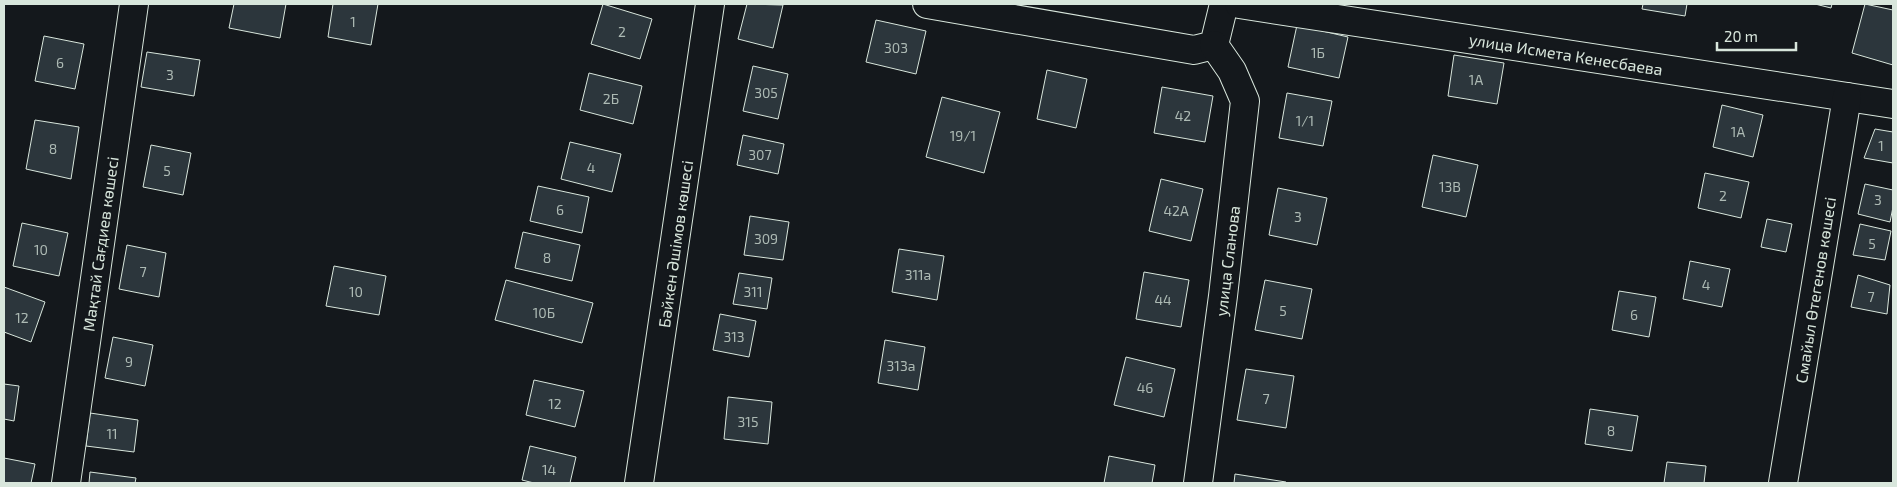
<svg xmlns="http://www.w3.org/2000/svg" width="1897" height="487" font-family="'Exo 2',sans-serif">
  <rect width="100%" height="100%" fill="#14181c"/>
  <g fill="#2c363c" stroke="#d8e6dc">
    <path d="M234,4H286L280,38L229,28Z"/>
    <path d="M333,4H378L371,45L328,37Z"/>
    <path d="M603,4L652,19L640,59L591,44Z"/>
    <path d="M747,4L783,5L773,48L738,39Z"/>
    <path d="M1643,4H1687L1685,16L1642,9Z"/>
    <path d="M1815,4H1832L1831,8Z"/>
    <path d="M1865,4L1893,10V65L1852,53Z"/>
    <path d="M876,20L926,31L916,74L866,62Z"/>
    <path d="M1297,25L1348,37L1339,78L1288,67Z"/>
    <path d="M44,36L84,44L75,89L35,81Z"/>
    <path d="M147,52L200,60L194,96L141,87Z"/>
    <path d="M1454,55L1504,63L1497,104L1448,96Z"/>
    <path d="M753,66L788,74L778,119L743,111Z"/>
    <path d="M1047,70L1087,79L1076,128L1037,119Z"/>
    <path d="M589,73L642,86L633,124L580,110Z"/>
    <path d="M1162,87L1213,96L1205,142L1154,133Z"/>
    <path d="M1287,93L1332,101L1323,146L1279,138Z"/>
    <path d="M942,97L1000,112L984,173L926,157Z"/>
    <path d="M1722,105L1763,115L1753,157L1713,147Z"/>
    <path d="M35,120L79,127L71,179L26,169Z"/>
    <path d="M1875,129L1893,132V163L1864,158Z"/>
    <path d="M743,135L784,144L778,174L737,165Z"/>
    <path d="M570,142L621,154L612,192L561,179Z"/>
    <path d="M151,145L191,153L183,195L143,187Z"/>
    <path d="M1433,155L1478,165L1466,217L1422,207Z"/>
    <path d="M1705,173L1749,182L1741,218L1698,208Z"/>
    <path d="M1161,179L1203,189L1191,241L1149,231Z"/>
    <path d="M1865,184L1893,190V207L1890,222L1858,214Z"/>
    <path d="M538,186L589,197L582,233L530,221Z"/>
    <path d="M1278,188L1327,198L1317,245L1269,235Z"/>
    <path d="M750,216L789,222L783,260L744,255Z"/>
    <path d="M1767,219L1792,224L1786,252L1761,247Z"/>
    <path d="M22,223L68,233L59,276L13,266Z"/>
    <path d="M1860,224L1891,231L1885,260L1853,255Z"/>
    <path d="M523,232L580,245L572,281L515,268Z"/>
    <path d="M127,245L166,253L159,297L119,289Z"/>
    <path d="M899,249L944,256L937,300L892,292Z"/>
    <path d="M1690,261L1730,269L1722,307L1683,299Z"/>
    <path d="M334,266L386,276L379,315L326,306Z"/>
    <path d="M1144,272L1189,280L1181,327L1136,319Z"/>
    <path d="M739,273L772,278L767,309L733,304Z"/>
    <path d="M1858,275L1890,285L1887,314L1851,307Z"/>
    <path d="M506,280L593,303L582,343L495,320Z"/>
    <path d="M1265,280L1312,289L1302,339L1255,330Z"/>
    <path d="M4,287L45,302L31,342L4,332Z"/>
    <path d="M1619,291L1656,297L1649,337L1612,330Z"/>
    <path d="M720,314L756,321L749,357L713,350Z"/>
    <path d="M113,337L153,345L145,386L105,378Z"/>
    <path d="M885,340L925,347L918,390L878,383Z"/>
    <path d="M1126,357L1175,369L1164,417L1114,405Z"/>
    <path d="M1246,369L1294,376L1286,428L1237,420Z"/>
    <path d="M534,380L584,391L575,427L526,415Z"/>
    <path d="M4,384L19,386L14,421L4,419Z"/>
    <path d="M728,397L772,402L768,444L724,439Z"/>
    <path d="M1590,409L1638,416L1632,451L1585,444Z"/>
    <path d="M90,413L138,420L134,452L86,446Z"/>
    <path d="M530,446L576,457L570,483H534L522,480Z"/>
    <path d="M1109,456L1155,465L1152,483H1104Z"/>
    <path d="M4,458L35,464L31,483H4Z"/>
    <path d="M1667,462L1706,466L1704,483H1664Z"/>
    <path d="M90,472L136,478L135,483H89Z"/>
    <path d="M1235,474L1286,482V483H1234Z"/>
  </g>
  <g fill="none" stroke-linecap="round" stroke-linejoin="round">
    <defs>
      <g id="minor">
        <path d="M927,4L1194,50L1214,45L1224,4"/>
        <path d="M1239,4L1893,104"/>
        <path d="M66,483L134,4"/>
        <path d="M1198,483L1223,296L1245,101L1232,71L1214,45"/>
        <path d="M1783,483L1847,97"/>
      </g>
      <path id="major" d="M639,483L710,4"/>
    </defs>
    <use href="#minor" stroke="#d8e6dc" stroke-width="30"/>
    <use href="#major" stroke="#d8e6dc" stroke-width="30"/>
    <use href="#minor" stroke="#14181c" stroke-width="28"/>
    <use href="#major" stroke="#14181c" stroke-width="28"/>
  </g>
  <g text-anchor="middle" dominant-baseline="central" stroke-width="4" stroke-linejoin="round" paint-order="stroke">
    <g font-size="14" fill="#adbab4">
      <text x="353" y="21">1</text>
      <text x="622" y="31">2</text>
      <text x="896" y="47">303</text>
      <text x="1318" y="52">1Б</text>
      <text x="60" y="62">6</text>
      <text x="170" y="74">3</text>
      <text x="1476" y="79">1А</text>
      <text x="766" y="92">305</text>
      <text x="611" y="98">2Б</text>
      <text x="1183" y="115">42</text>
      <text x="1305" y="120">1/1</text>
      <text x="1738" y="131">1А</text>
      <text x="963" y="135">19/1</text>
      <text x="1881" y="145">1</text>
      <text x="53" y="148">8</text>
      <text x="760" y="154">307</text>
      <text x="591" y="167">4</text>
      <text x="167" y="170">5</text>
      <text x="1450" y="186">13В</text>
      <text x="1723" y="195">2</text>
      <text x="1878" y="199">3</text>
      <text x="560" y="209">6</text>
      <text x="1176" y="210">42А</text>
      <text x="1298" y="216">3</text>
      <text x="766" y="238">309</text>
      <text x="1872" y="243">5</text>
      <text x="41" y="249">10</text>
      <text x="547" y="257">8</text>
      <text x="143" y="271">7</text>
      <text x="918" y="274">311а</text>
      <text x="1706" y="284">4</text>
      <text x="356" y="291">10</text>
      <text x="753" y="291">311</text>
      <text x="1871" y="296">7</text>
      <text x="1163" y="299">44</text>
      <text x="1283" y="310">5</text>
      <text x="544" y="312">10Б</text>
      <text x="1634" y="314">6</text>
      <text x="22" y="317">12</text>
      <text x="734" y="336">313</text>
      <text x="129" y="361">9</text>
      <text x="901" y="365">313а</text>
      <text x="1145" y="387">46</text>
      <text x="1266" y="398">7</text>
      <text x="555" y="403">12</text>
      <text x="748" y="421">315</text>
      <text x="1611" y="430">8</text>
      <text x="112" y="433">11</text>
      <text x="549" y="469">14</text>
    </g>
    <g font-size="16" fill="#d8e6dc" stroke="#14181c">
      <text transform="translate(1566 54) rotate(9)">улица Исмета Кенесбаева</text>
      <text transform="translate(100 244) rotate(-82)">Мақтай Сағдиев көшесі</text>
      <text transform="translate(675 244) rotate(-82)">Бәйкен Әшімов көшесі</text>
      <text transform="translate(1227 261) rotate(-83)">улица Сланова</text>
      <text transform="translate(1815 290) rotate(-81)">Смайыл Өтегенов көшесі</text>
    </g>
  </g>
  <rect width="1897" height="487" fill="none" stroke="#d8e6dc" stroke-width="10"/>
  <path d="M1717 42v8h79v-8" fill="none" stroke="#d8e6dc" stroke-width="2.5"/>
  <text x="1724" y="42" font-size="15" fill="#d8e6dc" stroke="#14181c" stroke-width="4" paint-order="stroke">20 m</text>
</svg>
